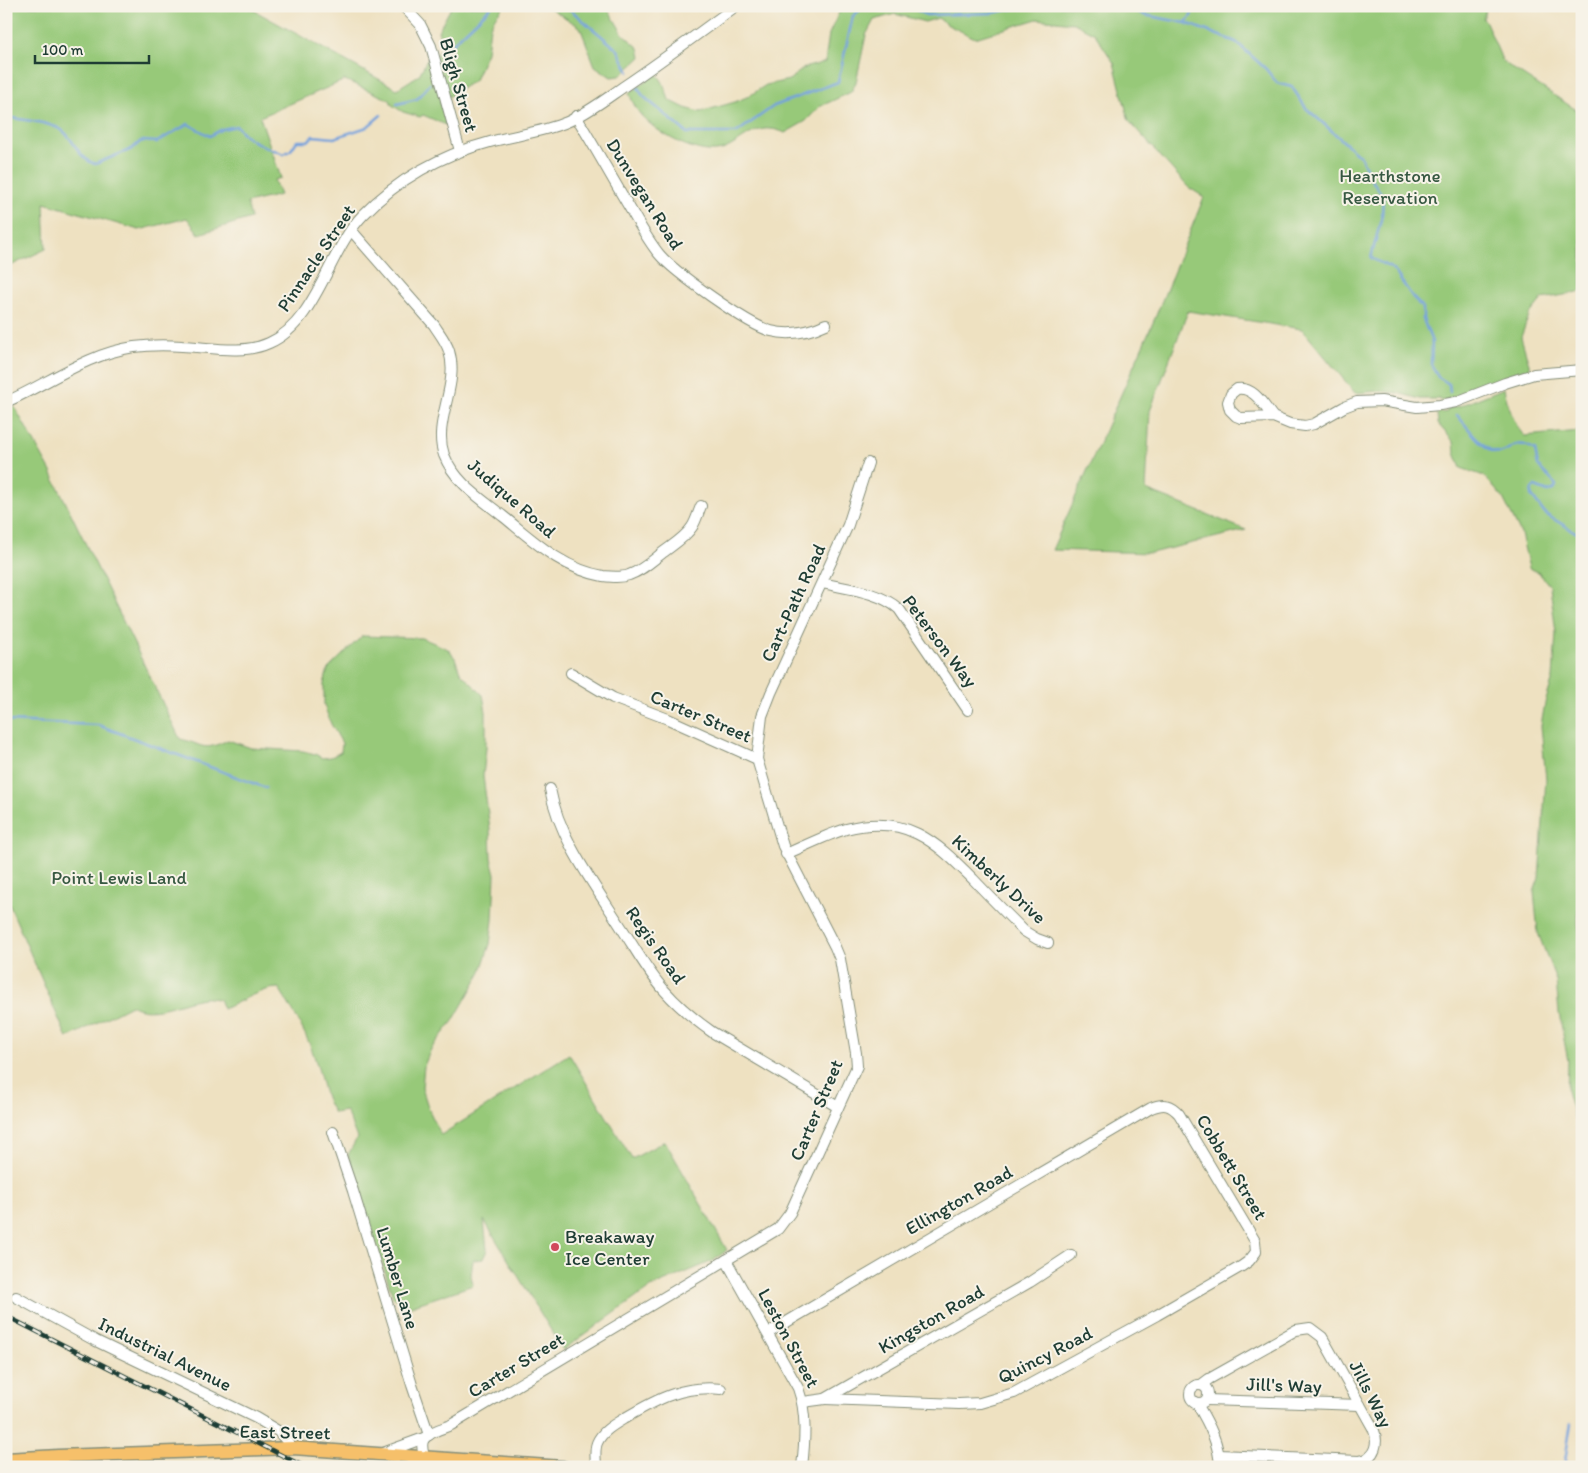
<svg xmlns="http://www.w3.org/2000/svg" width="1588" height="1473" font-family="Itim,sans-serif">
  <rect width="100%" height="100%" fill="#f7f3e8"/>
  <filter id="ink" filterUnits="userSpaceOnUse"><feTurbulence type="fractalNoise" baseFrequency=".02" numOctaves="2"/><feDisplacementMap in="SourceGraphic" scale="10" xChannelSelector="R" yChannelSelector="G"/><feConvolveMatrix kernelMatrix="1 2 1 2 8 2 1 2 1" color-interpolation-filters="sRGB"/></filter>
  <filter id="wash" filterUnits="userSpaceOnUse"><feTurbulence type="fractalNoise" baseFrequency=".0096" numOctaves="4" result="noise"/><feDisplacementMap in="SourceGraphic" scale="20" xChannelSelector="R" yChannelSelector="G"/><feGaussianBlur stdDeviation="1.12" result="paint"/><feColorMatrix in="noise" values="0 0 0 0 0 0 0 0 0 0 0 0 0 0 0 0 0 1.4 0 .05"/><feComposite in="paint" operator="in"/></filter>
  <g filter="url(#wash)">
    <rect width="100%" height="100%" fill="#eee1c1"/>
    <g fill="#97c979" stroke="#5b8356">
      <path d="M6,6H246L397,89L419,75L428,58L430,64L443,45L438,31L452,6H504L495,17L490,27L487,52L475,80L440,102L446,125L423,115L420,117L403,112L392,105L390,100L345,80L260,117L281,178L274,180L280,195L247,203L251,218L199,234L187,218L139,230L44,203L46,249L6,268Z"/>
      <path d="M547,6H606L623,34L639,48L641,57L620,76L611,77L595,66L580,27Z"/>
      <path d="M842,6H1487L1483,19L1486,22L1503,62L1581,113L1582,112V291L1564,295L1542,299L1529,315L1521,337L1530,368L1525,373L1443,401L1439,399H1420L1398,393L1379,391L1355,393L1302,329L1188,311L1150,411L1146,490L1246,530L1151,553L1052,550L1155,318L1204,197L1188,187L1129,121L1114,63L1095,34L1074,23L1037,19L975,38L948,25L938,18L925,22L895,14L874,20L866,35L856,82L851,92L819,107L806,121L785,133C781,131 775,129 770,129C754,127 739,143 725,149C700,159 656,133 640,114C635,108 632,100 629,93L656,74C664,80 666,91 669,100L685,108L700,112L735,102L749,96L766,85L789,80L804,68L825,62L829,34Z"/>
      <path d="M1504,388C1507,404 1514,424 1524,436L1580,431L1579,462L1582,463V910H1578V925L1582,949V1133L1577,1126L1567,1091L1568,1061L1559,1013L1556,980L1538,933L1534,892L1539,878L1546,779L1541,726L1545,703L1553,678L1556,633L1550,586L1539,573L1529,568L1521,534L1503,498L1484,476L1461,468L1455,453L1454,442L1438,424L1437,413L1447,412L1448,408L1460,406Z"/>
      <path d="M14,406L50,470L180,739C204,744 201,753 228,740L251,748L303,751L315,754L322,758L331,757L341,752L342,743L331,724L324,705V684L328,669L362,636L422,638L448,649L455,658L460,672L483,695L486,712V748L483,776L490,829L491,858L495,874L493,920L490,944L480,974L453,1021L431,1049L424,1066L422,1088L429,1110L441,1135L569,1054L632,1159L665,1141L727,1250L713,1261L651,1287L563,1350L484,1220L487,1250L483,1259L473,1260L471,1275L473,1285L408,1307L393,1297L348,1155L357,1138L346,1111L334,1113C323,1097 323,1083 317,1065C309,1037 294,1013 279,988C260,988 241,1002 223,1009L219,999C214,999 208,997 203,998C181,1001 151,1018 131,1005L67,1038L6,897V409Z"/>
    </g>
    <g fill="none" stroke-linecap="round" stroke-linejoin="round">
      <g stroke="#73a1dc" stroke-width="2.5">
        <path d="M566,6L618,50L629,72"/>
        <path d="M910,6L926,15L993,13L1025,6"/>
        <path d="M1088,6L1132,8L1144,15L1186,23L1236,42L1266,69L1277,83L1292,87L1306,108L1361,157L1371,179L1383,196L1382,216L1371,258L1393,269L1414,299L1423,308V319L1432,342L1431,364L1438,377L1449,384L1450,392"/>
        <path d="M1186,22L1191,16L1193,9L1191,6"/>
        <path d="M450,46L492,6"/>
        <path d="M637,86L643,96L687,133H736L774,106L838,82L853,16L864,6"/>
        <path d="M397,104L417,99L430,84"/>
        <path d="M6,117C22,120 51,122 63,131C76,142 78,158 95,164L132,149L141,141L157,142L188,124L210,136L222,129L237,126C247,142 267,147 284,154L291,150L297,141H308L313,136L334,138L367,127L381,115"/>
        <path d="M1457,415C1466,425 1480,445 1492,451C1509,459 1511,434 1535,450L1538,466L1556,485L1555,489L1548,492L1535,487L1532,489L1531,495L1545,514L1582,536"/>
        <path d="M6,721L98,725L266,788"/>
        <path d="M1564,1467L1571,1423"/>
      </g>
    </g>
  </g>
  <g filter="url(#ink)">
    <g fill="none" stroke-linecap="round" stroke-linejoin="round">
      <defs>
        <g id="minor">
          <path d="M403,6L420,24L431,46L460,151"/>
          <path d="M576,116C594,146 611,176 628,205C638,222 647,239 659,254C674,272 748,325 771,331C791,336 809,332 826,324"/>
          <path d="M351,230L434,325C439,333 446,341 449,351C460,385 432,422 444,455C455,483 482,499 504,517C535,542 563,569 603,576C612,577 621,578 629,575C641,571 651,562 661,554C671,546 685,538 692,527C696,521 698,513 701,506"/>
          <path d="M6,402C49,383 87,354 134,347C150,345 166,345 182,346C209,347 243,355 269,343C317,322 328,251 363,215C399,178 441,155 490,142C516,135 543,132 567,122C588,113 607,98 626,85C663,60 699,33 736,6"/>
          <path d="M1273,417C1264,406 1254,386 1237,389L1231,394L1228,402L1230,410L1236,416L1241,418L1273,417L1290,424L1305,426L1314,424L1344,407L1357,402L1381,401L1417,407L1440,405L1456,402L1505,383L1534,374L1582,370"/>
          <path d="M822,583C847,589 878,591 899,609L968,710"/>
          <path d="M757,759L762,716L771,693L848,525L868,463"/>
          <path d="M550,789C559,839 596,887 623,930C636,950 648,972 664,990C678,1006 695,1020 712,1032L838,1107"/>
          <path d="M786,854C805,846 826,835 846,829C906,814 934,840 973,879C990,897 1007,914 1024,931L1037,939L1048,943"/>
          <path d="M333,1132L353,1191L412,1385L429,1435"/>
          <path d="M726,1260L798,1388C807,1413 805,1440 802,1467"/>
          <path d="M16,1297L96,1341L256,1418L278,1431L293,1448"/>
          <path d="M768,1333L1151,1108C1164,1103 1170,1104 1179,1114L1255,1241L1256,1252L1249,1261L1242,1266L1157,1315L1014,1393L980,1403L959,1404L825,1399"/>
          <circle cx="1199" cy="1394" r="9"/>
          <path d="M1201,1385L1209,1379L1296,1330L1310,1328L1322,1337L1373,1428C1379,1442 1376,1458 1359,1461L1219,1455"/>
          <path d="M1207,1400L1360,1405"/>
          <path d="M803,1402L825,1399L1030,1282L1071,1255"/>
          <path d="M1197,1404C1209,1424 1219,1443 1220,1467"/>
          <path d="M383,1453L424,1438"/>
          <path d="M424,1457C423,1452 421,1446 423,1441C426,1433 443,1428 451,1425L778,1229L790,1213L857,1066L856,1053L840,959L835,947L783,846L757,759L668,719L613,698L571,673"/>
          <path d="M596,1467C596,1460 594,1450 597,1443C602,1431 615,1424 625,1418C657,1399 683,1385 721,1389"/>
        </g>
        <path id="major" d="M6,1459L58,1456L293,1448L563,1467"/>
      </defs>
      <use href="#minor" stroke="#868f7a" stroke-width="12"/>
      <use href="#major" stroke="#868f7a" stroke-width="15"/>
      <use href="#minor" stroke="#fff" stroke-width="10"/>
      <use href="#major" stroke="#f6c06b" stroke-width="12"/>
      <defs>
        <path id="rail" d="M6,1316L305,1467"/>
      </defs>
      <use href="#rail" stroke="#1f3d34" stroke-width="4.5"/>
      <use href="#rail" stroke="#f7f3e8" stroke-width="2.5" stroke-dasharray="8" stroke-linecap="butt"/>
    </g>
  </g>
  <circle fill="#d1495b" stroke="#f7f3e8" stroke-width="2" cx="555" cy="1247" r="5"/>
  <g text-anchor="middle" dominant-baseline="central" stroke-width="4" stroke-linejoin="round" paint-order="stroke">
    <g font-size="19" fill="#1f3d34" stroke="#f7f3e8">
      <text transform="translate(459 85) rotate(74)">Bligh Street</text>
      <text transform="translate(645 194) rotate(58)">Dunvegan Road</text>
      <text transform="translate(316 258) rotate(-56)">Pinnacle Street</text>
      <text transform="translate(512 498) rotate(41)">Judique Road</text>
      <text transform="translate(793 603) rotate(-65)">Cart-Path Road</text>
      <text transform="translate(940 641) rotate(53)">Peterson Way</text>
      <text transform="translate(701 716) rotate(23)">Carter Street</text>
      <text transform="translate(999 879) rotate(43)">Kimberly Drive</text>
      <text transform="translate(656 945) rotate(55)">Regis Road</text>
      <text transform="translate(816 1110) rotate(-67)">Carter Street</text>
      <text transform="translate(1232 1167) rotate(59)">Cobbett Street</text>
      <text transform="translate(959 1200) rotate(-30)">Ellington Road</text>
      <text transform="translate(398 1278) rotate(73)">Lumber Lane</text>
      <text transform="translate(931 1319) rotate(-30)">Kingston Road</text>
      <text transform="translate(789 1338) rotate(62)">Leston Street</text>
      <text transform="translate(165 1354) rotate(26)">Industrial Avenue</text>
      <text transform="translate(1045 1355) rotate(-27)">Quincy Road</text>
      <text transform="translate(516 1365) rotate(-31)">Carter Street</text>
      <text transform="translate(1284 1385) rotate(2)">Jill's Way</text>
      <text transform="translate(1371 1394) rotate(63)">Jills Way</text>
      <text transform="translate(285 1432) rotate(1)">East Street</text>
    </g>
    <g font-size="19" fill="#375942" stroke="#f7f3e8">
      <text x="1390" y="175">Hearthstone<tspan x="1390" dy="22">Reservation</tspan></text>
      <text x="119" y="877">Point Lewis Land</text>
    </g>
    <g font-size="19" fill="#1f3d34" stroke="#f7f3e8" text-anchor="start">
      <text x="565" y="1236">Breakaway<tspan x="565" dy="22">Ice Center</tspan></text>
    </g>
  </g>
  <rect width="1588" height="1473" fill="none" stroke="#f7f3e8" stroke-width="25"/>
  <path d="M35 55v8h114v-8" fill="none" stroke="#1f3d34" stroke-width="2.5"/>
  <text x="42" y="55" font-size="15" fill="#1f3d34" stroke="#f7f3e8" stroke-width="4" paint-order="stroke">100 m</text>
</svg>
